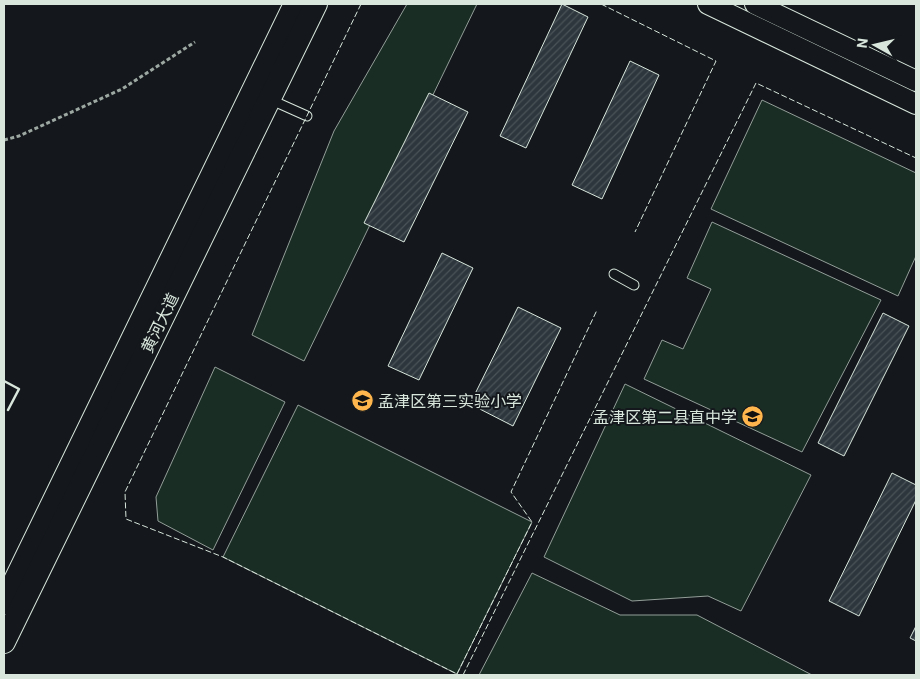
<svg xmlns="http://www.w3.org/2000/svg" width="920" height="679" font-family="Roboto,'Noto Sans SC',sans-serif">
  <defs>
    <pattern id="building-hatch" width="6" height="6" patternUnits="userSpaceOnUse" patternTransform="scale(1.25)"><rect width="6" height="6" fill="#2c363c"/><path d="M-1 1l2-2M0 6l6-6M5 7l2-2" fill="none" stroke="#4a5358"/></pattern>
  </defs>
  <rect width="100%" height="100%" fill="#14181c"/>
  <g fill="#1a2d24" stroke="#939e99">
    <path d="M407,4H477L304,361L252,335L334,131Z"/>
    <path d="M762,100L916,173V256L898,296L711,209Z"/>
    <path d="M712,222L881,300L802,452L644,379L662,340L683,349L711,289L687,278Z"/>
    <path d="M215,367L285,402L213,550L158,521L156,497Z"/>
    <path d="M625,384L811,475L741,611L708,596L632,601L544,557Z"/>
    <path d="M298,405L532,522L457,674L223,557Z"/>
    <path d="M532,573L620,615H697L812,675H479Z"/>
  </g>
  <g fill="url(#building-hatch)" stroke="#d8e6dc">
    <path d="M562,4L588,17L526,148L500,136Z"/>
    <path d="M630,61L659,75L602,199L572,185Z"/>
    <path d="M429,93L468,112L404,242L364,223Z"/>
    <path d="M442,253L473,268L419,380L388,366Z"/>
    <path d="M518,307L561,328L513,426L470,404Z"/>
    <path d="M883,313L909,326L844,456L818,443Z"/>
    <path d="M892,473L916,485V500L859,616L829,601Z"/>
    <path d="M916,626V641L910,638Z"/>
  </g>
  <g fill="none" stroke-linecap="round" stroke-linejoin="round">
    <defs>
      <g id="service">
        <path d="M269,99L307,116"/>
        <path d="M614,274L634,285"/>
      </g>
      <g id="tertiary">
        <path d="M708,4L916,104"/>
        <path d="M755,4L916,81"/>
      </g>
      <g id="secondary">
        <path d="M4,603L295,4"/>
        <path d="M4,642L316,4"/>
      </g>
    </defs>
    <use href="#service" stroke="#d8e6dc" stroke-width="11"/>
    <use href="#tertiary" stroke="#d8e6dc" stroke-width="22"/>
    <use href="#secondary" stroke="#d8e6dc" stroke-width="24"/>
    <path stroke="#9da8a2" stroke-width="3" stroke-dasharray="4 2.5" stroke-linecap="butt" d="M4,140L19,136L122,89L195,42"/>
    <use href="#service" stroke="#14181c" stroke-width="9"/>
    <use href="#tertiary" stroke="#14181c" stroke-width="20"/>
    <use href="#secondary" stroke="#14181c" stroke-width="22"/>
    <g stroke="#d8e6dc" stroke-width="1" stroke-dasharray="6 2.5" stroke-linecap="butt">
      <path d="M361,4L125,492L126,519L223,557L457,674L532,522L511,492L597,310"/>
      <path d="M601,4L716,61L635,232"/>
      <path d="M463,675L756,83L916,158"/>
    </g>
    <path stroke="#d8e6dc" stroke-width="2.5" d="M4,381L19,389L8,410"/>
  </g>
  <defs>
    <symbol id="school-disc" viewBox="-11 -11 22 22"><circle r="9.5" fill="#ffb74d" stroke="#14181c"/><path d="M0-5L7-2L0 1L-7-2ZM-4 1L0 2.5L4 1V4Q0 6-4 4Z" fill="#111"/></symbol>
  </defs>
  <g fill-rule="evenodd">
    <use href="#school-disc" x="350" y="388" width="25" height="25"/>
    <use href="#school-disc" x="740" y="404" width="25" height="25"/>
  </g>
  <g text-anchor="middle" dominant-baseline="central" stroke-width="4" stroke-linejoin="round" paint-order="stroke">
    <g font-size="16" fill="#d8e6dc" stroke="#14181c">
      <text transform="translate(160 323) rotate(-64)">黄河大道</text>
    </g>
    <g font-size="16" fill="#d8e6dc" stroke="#14181c" text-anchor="start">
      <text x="378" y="401">孟津区第三实验小学</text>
      <text x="737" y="417" text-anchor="end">孟津区第二县直中学</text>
    </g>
  </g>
  <rect width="920" height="679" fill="none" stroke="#d8e6dc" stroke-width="10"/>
  <g transform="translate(875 45) rotate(278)" stroke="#14181c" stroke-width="4" paint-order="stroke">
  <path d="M0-4L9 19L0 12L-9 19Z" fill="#d8e6dc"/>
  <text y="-8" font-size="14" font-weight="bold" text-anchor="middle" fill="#d8e6dc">N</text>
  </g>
</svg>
